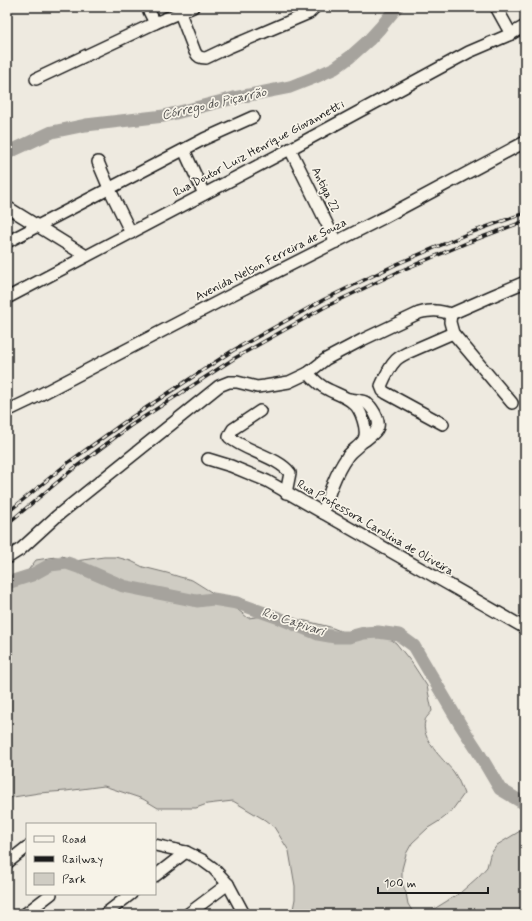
<svg xmlns="http://www.w3.org/2000/svg" width="532" height="921" font-family="Mynerve,sans-serif">
  <rect width="100%" height="100%" fill="#eeeae0"/>
  <filter id="ink" filterUnits="userSpaceOnUse"><feTurbulence type="fractalNoise" baseFrequency=".025" numOctaves="2"/><feDisplacementMap in="SourceGraphic" scale="8" xChannelSelector="R" yChannelSelector="G"/><feConvolveMatrix kernelMatrix="1 2 1 2 8 2 1 2 1" color-interpolation-filters="sRGB"/></filter>
  <g filter="url(#ink)">
    <g fill="#cfccc3" stroke="#767470">
      <path d="M62,556L75,561L104,557H116L131,561L143,567L167,573L180,577L192,580L232,605L248,618L264,616L279,619H292L306,621L330,627L343,632L374,636H386L396,643L412,663L427,686L432,711C430,714 425,718 425,721C420,739 443,759 453,771C458,778 461,786 464,794L450,813L441,820L428,828L412,843L406,854L402,869V882L406,893L408,904L414,914H292L295,899V886L289,851L274,827L265,820L233,801L207,804L196,808H158L143,799L104,786L66,791L39,793L7,798V585L13,581L22,580V578L36,560Z"/>
      <path d="M525,828V914H424H426L460,893L478,877L487,867L490,855L497,845Z"/>
    </g>
    <g fill="none" stroke-linecap="round" stroke-linejoin="round">
      <g stroke="#a6a39d" stroke-width="13">
        <path d="M7,153L52,132L86,125L164,116L234,98L290,87L313,78L335,68L350,57L369,40L380,28L397,7"/>
        <path d="M7,583L32,575L50,565L67,563L84,569L123,586L197,601L213,599L237,603L279,618L318,634L335,637H349L364,633L378,632L399,635L414,646L460,724L477,750L500,789L525,804"/>
      </g>
      <defs>
        <g id="minor">
          <path d="M147,7L155,23"/>
          <path d="M496,7L511,34"/>
          <path d="M180,13L195,52C198,57 200,58 206,58L227,48L302,16L309,13L315,7"/>
          <path d="M36,79L155,23L193,7"/>
          <path d="M290,149L336,242"/>
          <path d="M184,150L204,194"/>
          <path d="M98,162L109,188L131,233"/>
          <path d="M7,207L86,256"/>
          <path d="M7,242L204,139L253,117"/>
          <path d="M7,298L290,149L469,52L511,34L525,26"/>
          <path d="M451,314L450,322L453,333L512,403"/>
          <path d="M451,314L492,296L525,282"/>
          <path d="M308,373C314,380 320,386 329,390C337,394 347,397 353,403C361,409 368,430 364,439C361,446 351,450 347,457C335,474 329,493 323,513"/>
          <path d="M349,399C355,400 360,400 365,402C372,406 380,420 378,427C376,433 369,437 364,441"/>
          <path d="M7,411L28,401L237,292L383,218L525,142"/>
          <path d="M260,411L233,429L230,434L229,437C245,451 278,457 290,473L286,493"/>
          <path d="M443,424L386,393L383,391L381,386C384,379 391,365 396,360C399,357 403,355 407,353L453,333"/>
          <path d="M208,459L231,466L267,481L525,628"/>
          <path d="M7,558L21,549L57,516L219,386L229,382H237L257,387L265,386L289,382L308,373L326,359L362,340L419,313C432,310 438,310 451,314"/>
          <path d="M155,845L186,852L202,860L213,868L228,884L244,914"/>
          <path d="M7,863L27,847"/>
          <path d="M155,876L186,852"/>
          <path d="M25,914L51,894"/>
          <path d="M105,914L131,894"/>
          <path d="M188,914L228,884"/>
        </g>
      </defs>
      <use href="#minor" stroke="#1c1c1c" stroke-width="14"/>
      <use href="#minor" stroke="#f7f3e8" stroke-width="11"/>
      <defs>
        <g id="rail">
          <path d="M7,513L69,462L126,421L232,351L323,300L397,264L467,234L525,213"/>
          <path d="M7,524L72,470L130,426L235,358L325,307L400,271L469,242L525,221"/>
        </g>
      </defs>
      <use href="#rail" stroke="#1c1c1c" stroke-width="3.5"/>
      <use href="#rail" stroke="#f7f3e8" stroke-width="2" stroke-dasharray="6" stroke-linecap="butt"/>
    </g>
  </g>
  <g text-anchor="middle" dominant-baseline="central" stroke-width="3.5" stroke-linejoin="round" paint-order="stroke">
    <g font-size="12" fill="#1c1c1c" stroke="#f7f3e8">
      <text transform="translate(259 149) rotate(-28)">Rua Doutor Luiz Henrique Giovannetti</text>
      <text transform="translate(325 190) rotate(64)">Antiga 22</text>
      <text transform="translate(271 260) rotate(-27)">Avenida Nelson Ferreira de Souza</text>
      <text transform="translate(375 528) rotate(30)">Rua Professora Carolina de Oliveira</text>
    </g>
    <g font-size="13" font-style="italic" fill="#535250" stroke="#f7f3e8">
      <text transform="translate(214 104) rotate(-13)">Córrego do Piçarrão</text>
      <text transform="translate(293 622) rotate(18)">Rio Capivari</text>
    </g>
  </g>
  <rect width="532" height="921" fill="none" stroke="#f7f3e8" stroke-width="24"/>
  <rect x="12" y="12" width="508" height="897" fill="none" stroke="#1c1c1c" stroke-width="1.5" filter="url(#ink)"/>
  <rect x="26" y="823" width="130" height="72" fill="#f7f3e8" stroke="#9f9d96"/>
  <rect x="34" y="836" width="20" height="6" fill="#f7f3e8" stroke="#9f9d96"/>
  <text x="62" y="843" font-size="12" fill="#1c1c1c">Road</text>
  <rect x="34" y="856" width="20" height="6" fill="#1c1c1c" stroke="#9f9d96"/>
  <text x="62" y="863" font-size="12" fill="#1c1c1c">Railway</text>
  <rect x="34" y="873" width="20" height="12" fill="#cfccc3" stroke="#9f9d96"/>
  <text x="62" y="883" font-size="12" fill="#1c1c1c">Park</text>
  <path d="M378 887v6h110v-6" fill="none" stroke="#1c1c1c" stroke-width="2"/>
  <text x="384" y="887" font-size="12" fill="#1c1c1c" stroke="#f7f3e8" stroke-width="3" paint-order="stroke">100 m</text>
</svg>
